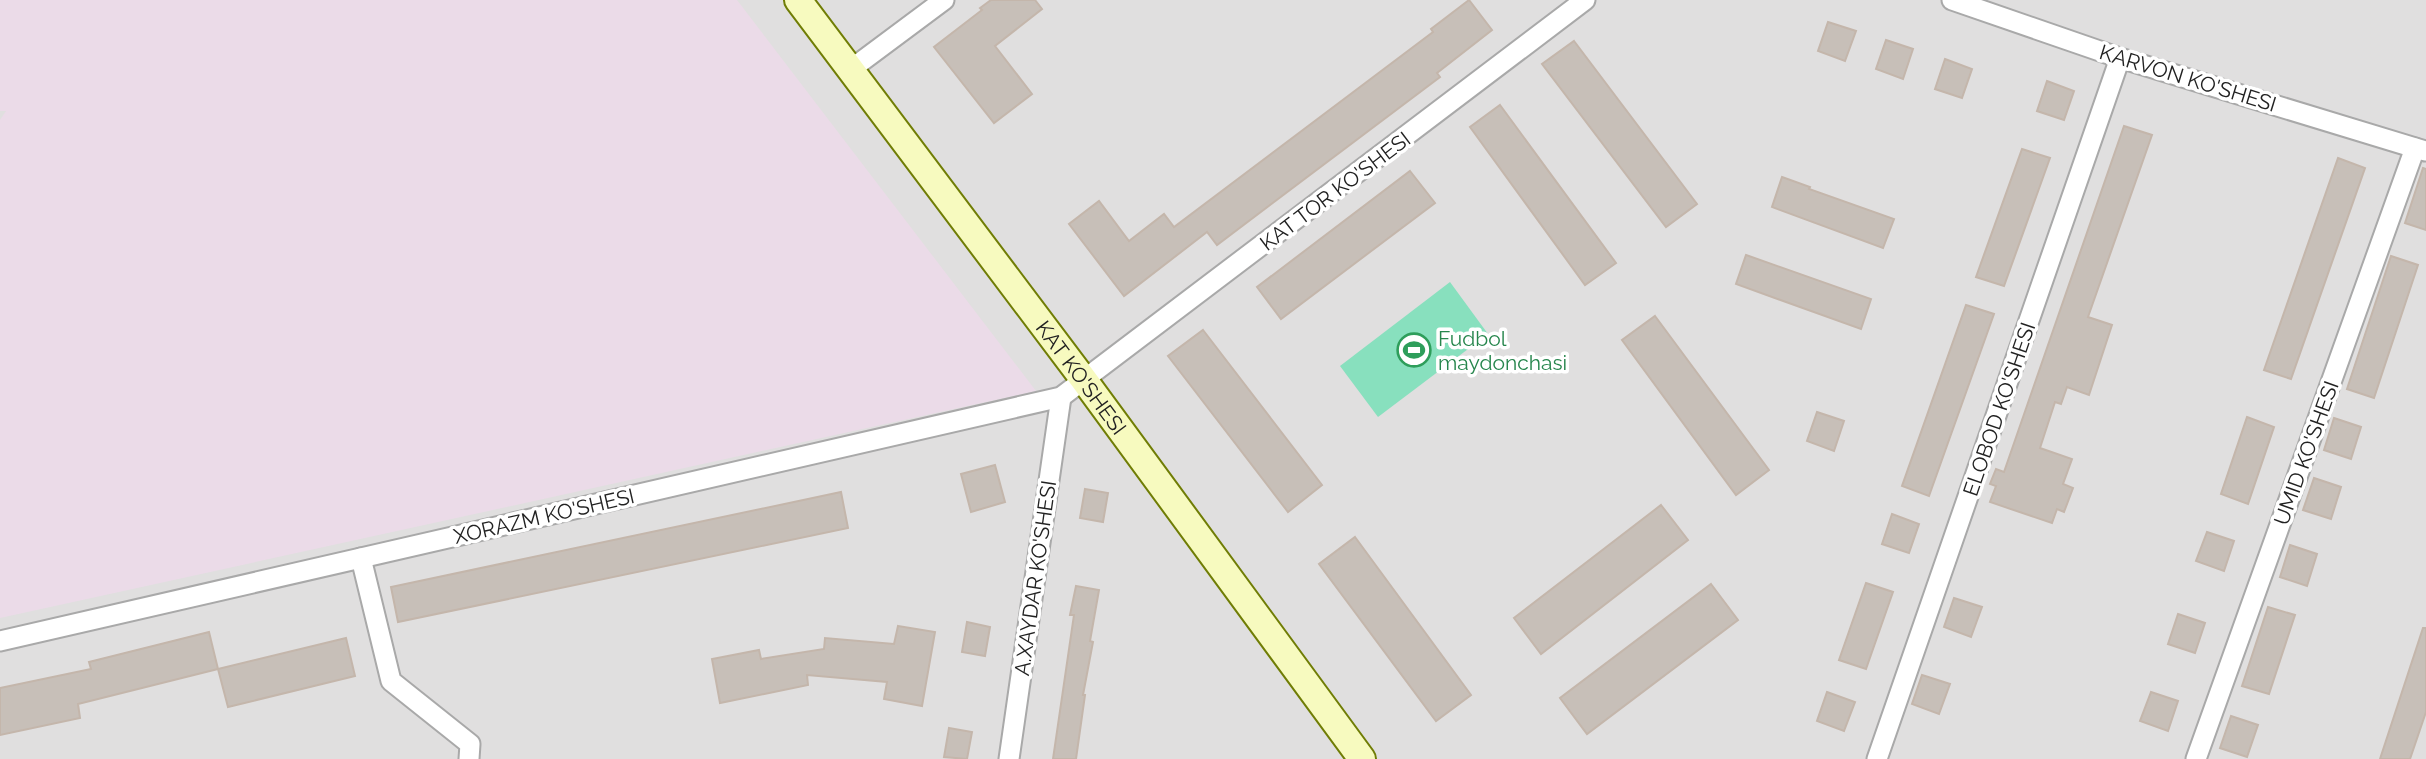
<svg xmlns="http://www.w3.org/2000/svg" width="2426" height="759" font-family="Raleway,sans-serif">
  <rect width="100%" height="100%" fill="#f2efe9"/>
  <rect fill="#e0dfdf" x="0" y="0" width="2426" height="759"/>
  <path fill="#ebdbe8" d="M0,0H737L1036,391L0,618V120L6,111H0Z"/>
  <path fill="#88e0be" d="M1450,282L1488,334L1378,417L1340,366Z"/>
  <g fill="#c7bfb8" stroke="#c4b6ab" stroke-width="2">
    <path d="M991,0H1035L1042,9L995,46L1032,94L994,123L934,47L982,10L980,8Z"/>
    <path d="M1469,0L1492,30L1437,73L1440,77L1217,245L1207,232L1124,296L1069,224L1099,201L1129,241L1164,214L1174,227L1433,32L1431,29Z"/>
    <path d="M1828,22L1856,31L1845,61L1818,51Z"/>
    <path d="M1886,40L1913,49L1903,79L1876,69Z"/>
    <path d="M1574,41L1697,204L1666,227L1542,64Z"/>
    <path d="M1945,59L1972,69L1962,98L1935,89Z"/>
    <path d="M2047,81L2074,91L2064,120L2037,111Z"/>
    <path d="M1500,105L1616,263L1585,285L1470,127Z"/>
    <path d="M2124,126L2152,135L2088,317L2112,325L2089,395L2067,387L2061,404L2055,402L2040,448L2072,459L2063,484L2073,488L2064,512L2057,509L2052,523L1990,502L1996,486L1990,484L1996,469L2004,472Z"/>
    <path d="M2022,149L2050,158L2004,286L1976,277Z"/>
    <path d="M2338,158L2365,168L2291,379L2264,370Z"/>
    <path d="M2423,168L2426,169V230L2405,223Z"/>
    <path d="M1410,171L1435,203L1281,319L1257,287Z"/>
    <path d="M1782,177L1810,187L1809,189L1894,219L1883,248L1772,207Z"/>
    <path d="M1746,255L1871,299L1861,329L1736,284Z"/>
    <path d="M2391,256L2418,265L2374,398L2347,389Z"/>
    <path d="M1966,305L1994,314L1929,496L1902,486Z"/>
    <path d="M1655,316L1769,470L1736,495L1622,340Z"/>
    <path d="M1203,330L1322,485L1288,512L1168,356Z"/>
    <path d="M1817,412L1844,421L1834,451L1807,441Z"/>
    <path d="M2247,417L2274,427L2248,504L2221,494Z"/>
    <path d="M2334,418L2361,427L2351,459L2324,450Z"/>
    <path d="M995,465L1005,502L971,512L961,474Z"/>
    <path d="M2314,478L2341,487L2331,519L2303,510Z"/>
    <path d="M1085,489L1108,493L1103,522L1080,518Z"/>
    <path d="M841,492L848,528L398,622L391,587Z"/>
    <path d="M1661,505L1688,540L1541,654L1514,618Z"/>
    <path d="M1892,514L1919,524L1909,553L1882,544Z"/>
    <path d="M2207,532L2234,541L2224,571L2196,561Z"/>
    <path d="M1355,537L1471,695L1436,721L1319,564Z"/>
    <path d="M2290,545L2317,554L2307,586L2280,577Z"/>
    <path d="M1866,583L1893,592L1866,669L1839,660Z"/>
    <path d="M1711,584L1738,620L1587,734L1560,698Z"/>
    <path d="M1076,586L1099,590L1090,641L1093,642L1083,695H1085L1076,759H1053L1074,615H1070Z"/>
    <path d="M1954,598L1982,607L1971,637L1944,627Z"/>
    <path d="M2268,607L2295,615L2269,694L2242,686Z"/>
    <path d="M2178,614L2205,623L2195,653L2168,644Z"/>
    <path d="M967,622L990,627L985,656L962,652Z"/>
    <path d="M898,626L935,632L922,706L884,699L887,682L807,675L808,685L720,703L712,659L759,650L761,659L824,649L825,638L894,644Z"/>
    <path d="M2423,628H2426V712L2410,759H2380Z"/>
    <path d="M209,632L218,669L78,704L80,718L0,735V688L91,669L89,662Z"/>
    <path d="M346,638L355,676L228,707L218,669Z"/>
    <path d="M1922,675L1950,684L1939,714L1912,704Z"/>
    <path d="M1827,692L1855,702L1844,731L1817,721Z"/>
    <path d="M2151,692L2178,701L2168,731L2140,721Z"/>
    <path d="M2231,716L2258,725L2247,757L2220,748Z"/>
    <path d="M949,728L972,732L967,759L944,757Z"/>
  </g>
  <g fill="none" stroke-linecap="round" stroke-linejoin="round">
    <defs>
      <g id="street">
        <path d="M1952,0L2120,58L2425,151"/>
        <path d="M850,70L944,0"/>
        <path d="M361,558L391,681L470,744L469,759"/>
        <path d="M0,641L1061,397L1585,0"/>
        <path d="M1009,759L1061,397"/>
        <path d="M1877,759L2120,58"/>
        <path d="M2196,759L2415,148"/>
      </g>
      <g id="secondary">
        <path id="s1" d="M798,0L1084,380L1362,759"/>
      </g>
    </defs>
    <use href="#street" stroke="#a9a9a9" stroke-width="23"/>
    <use href="#secondary" stroke="#707d05" stroke-width="30"/>
    <use href="#street" stroke="#fff" stroke-width="19"/>
    <use href="#secondary" stroke="#f7fabf" stroke-width="26"/>
  </g>
  <defs>
    <symbol id="stadium-ring" viewBox="-11 -11 22 22"><circle r="9.5" fill="#fff" stroke="#2e9e5b" stroke-width="1.5"/><path d="M0-5a6.5 5 0 1 0 0 10a6.5 5 0 1 0 0-10ZM-3.5-1.8h7v3.6h-7Z" fill="#2e9e5b"/></symbol>
  </defs>
  <g fill-rule="evenodd">
    <use href="#stadium-ring" x="1395" y="331" width="38" height="38"/>
  </g>
  <g text-anchor="middle" dominant-baseline="central" stroke-width="7" stroke-linejoin="round" paint-order="stroke">
    <g font-size="21" fill="#222" stroke="#fff">
      <text transform="translate(2188 78) rotate(17)">KARVON KO'SHESI</text>
      <text transform="translate(1335 191) rotate(-37)">KAT TOR KO'SHESI</text>
      <text stroke="none"><textPath href="#s1" startOffset="472">KAT KO'SHESI</textPath></text>
      <text transform="translate(1999 409) rotate(-71)">ELOBOD KO'SHESI</text>
      <text transform="translate(2306 453) rotate(-70)">UMID KO'SHESI</text>
      <text transform="translate(544 516) rotate(-13)">XORAZM KO'SHESI</text>
      <text transform="translate(1035 578) rotate(-82)">A.XAYDAR KO'SHESI</text>
    </g>
    <g font-size="21" fill="#27864d" stroke="#fff" text-anchor="start">
      <text x="1438" y="338">Fudbol<tspan x="1438" dy="24">maydonchasi</tspan></text>
    </g>
  </g>
</svg>
